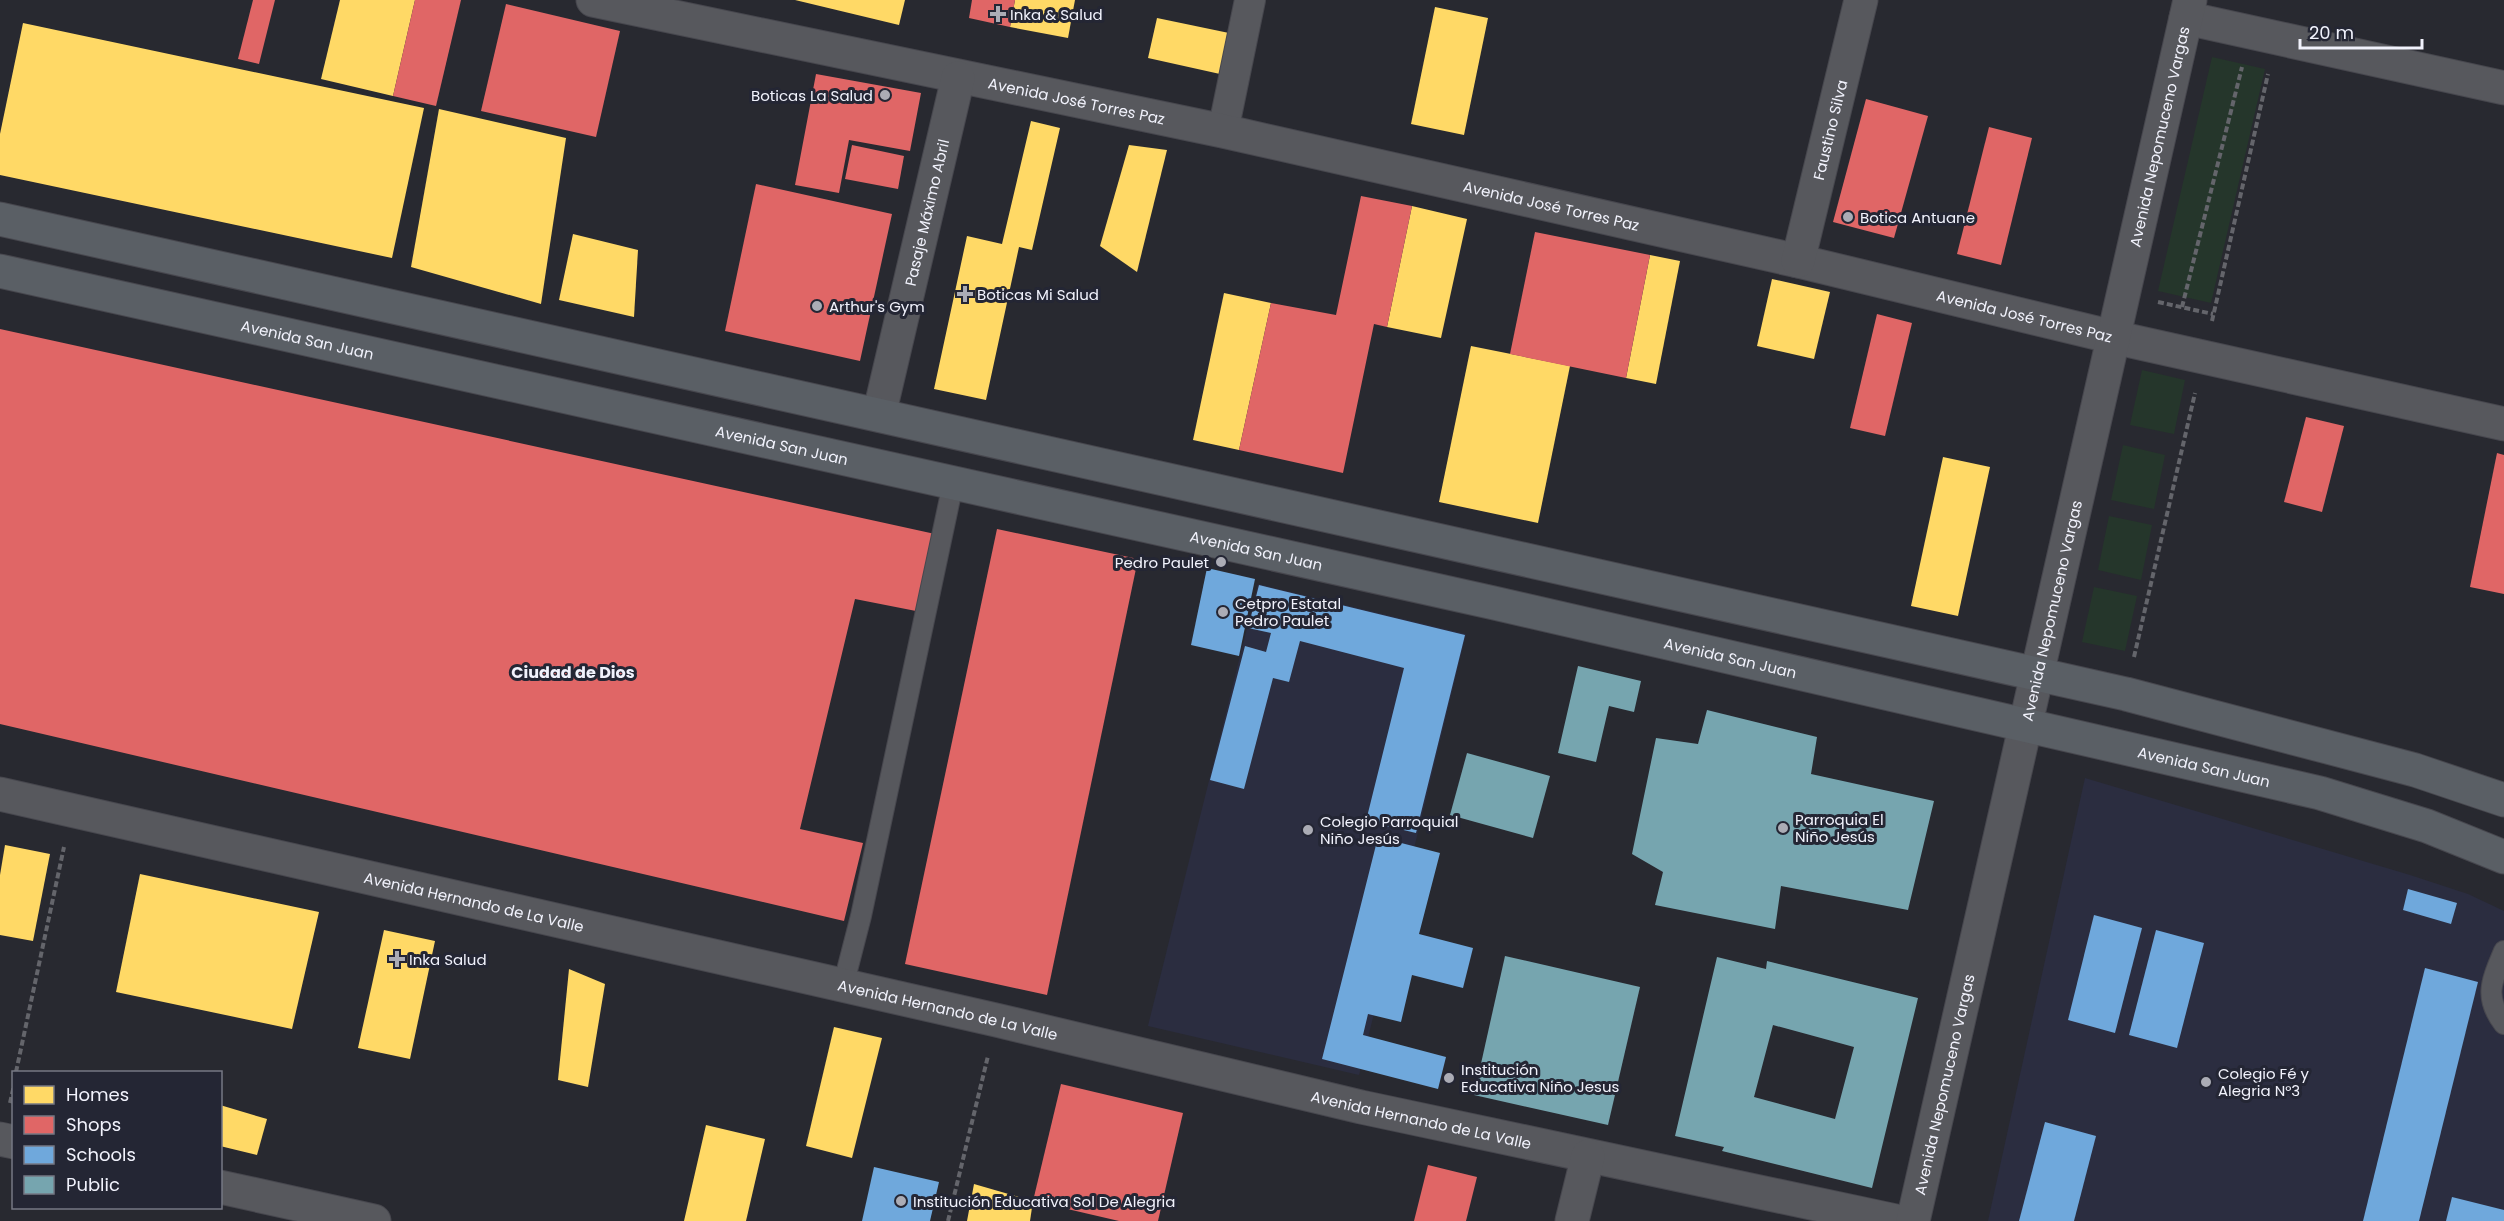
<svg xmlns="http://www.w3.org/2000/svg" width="2504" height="1221" font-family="Poppins,sans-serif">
  <rect width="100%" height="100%" fill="#282930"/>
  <g fill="#2b2d40">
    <path d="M1258,584L1466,634L1359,1075L1148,1026Z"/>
    <path d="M2085,778L2410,875L2468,894L2504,911V1221H1988Z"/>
  </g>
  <g fill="#25362b">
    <path d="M2212,57L2265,69L2211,303L2158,291Z"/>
    <path d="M2142,370L2185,380L2174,434L2130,425Z"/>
    <path d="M2123,445L2165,455L2154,509L2111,500Z"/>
    <path d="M2109,516L2152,525L2141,580L2098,570Z"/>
    <path d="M2094,587L2137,596L2125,651L2082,642Z"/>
  </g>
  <g fill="#ffd966">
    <path d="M340,0H415L393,96L321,79Z"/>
    <path d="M795,0H905L899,25Z"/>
    <path d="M1015,0H1075L1068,38L1010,27Z"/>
    <path d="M1435,7L1488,18L1464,135L1411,124Z"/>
    <path d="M1157,18L1229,33L1220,74L1148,58Z"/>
    <path d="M23,23L424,108L392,258L0,175V134Z"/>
    <path d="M439,109L566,138L541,304L411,267Z"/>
    <path d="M1031,121L1060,128L1032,250L1019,247L986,400L934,389L967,236L1002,244Z"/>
    <path d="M1129,145L1167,150L1137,272L1100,246Z"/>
    <path d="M1412,206L1467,219L1441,338L1387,327Z"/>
    <path d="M573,234L638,250L634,317L559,300Z"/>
    <path d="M1650,255L1680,261L1656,384L1626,378Z"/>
    <path d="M1772,279L1830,292L1814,359L1757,346Z"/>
    <path d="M1224,293L1271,303L1239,450L1193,440Z"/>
    <path d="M1471,346L1570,366L1538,523L1439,502Z"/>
    <path d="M1943,457L1990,467L1958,616L1911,606Z"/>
    <path d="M5,845L50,854L33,941L0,935V875Z"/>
    <path d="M140,874L319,912L292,1029L116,992Z"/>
    <path d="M384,930L435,941L410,1059L358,1048Z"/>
    <path d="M569,969L605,984L588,1087L558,1080Z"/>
    <path d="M834,1027L882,1038L852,1158L806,1146Z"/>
    <path d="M220,1105L267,1119L257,1155L220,1146Z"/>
    <path d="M706,1125L765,1139L746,1221H684Z"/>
    <path d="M974,1184L1033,1201L1030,1221H967Z"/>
  </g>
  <g fill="#e06666">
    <path d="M253,0H275L259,64L238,59Z"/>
    <path d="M415,0H461L436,106L393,96Z"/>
    <path d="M972,0H1015L1010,27L969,18Z"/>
    <path d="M506,4L620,31L596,137L481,111Z"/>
    <path d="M816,74L921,93L910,151L849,140L839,193L795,185Z"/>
    <path d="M1866,99L1928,116L1894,238L1833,222Z"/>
    <path d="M1989,127L2032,138L2001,265L1957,254Z"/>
    <path d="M852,145L904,156L898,189L845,179Z"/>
    <path d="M756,184L892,214L860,361L725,331Z"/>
    <path d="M1361,196L1412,206L1387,327L1374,324L1343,473L1239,450L1271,303L1336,315Z"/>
    <path d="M1535,232L1650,255L1626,378L1510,354Z"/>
    <path d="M1877,314L1912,323L1885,436L1850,428Z"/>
    <path d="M0,329L935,534L916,611L855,599L800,829L863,843L844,921L0,724Z"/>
    <path d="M2306,417L2344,426L2322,512L2284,502Z"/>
    <path d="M2497,453L2504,455V594L2470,587Z"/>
    <path d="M997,529L1138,559L1047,995L905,964Z"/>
    <path d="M1061,1084L1183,1113L1158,1221H1119L1033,1201Z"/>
    <path d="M1428,1165L1477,1177L1466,1221H1414Z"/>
  </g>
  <g fill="#6fa8dc">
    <path d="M1207,568L1255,579L1239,656L1191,645Z"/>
    <path d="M1259,585L1465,635L1416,833L1366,821L1404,668L1300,641L1289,682L1273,678L1244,789L1210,780L1245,646L1266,652L1271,633L1248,628Z"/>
    <path d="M1378,837L1440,853L1419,934L1473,948L1463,988L1412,975L1401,1022L1368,1014L1363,1035L1446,1057L1438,1089L1322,1059Z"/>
    <path d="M2408,889L2457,903L2451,924L2403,910Z"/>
    <path d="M2094,915L2142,928L2115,1033L2068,1020Z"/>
    <path d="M2156,930L2204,943L2177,1048L2129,1035Z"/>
    <path d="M2425,968L2478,982L2419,1221H2363Z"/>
    <path d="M2045,1122L2096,1136L2074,1221H2019Z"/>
    <path d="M874,1167L939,1182L930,1221H862Z"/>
    <path d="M2452,1197L2504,1210V1221H2446Z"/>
  </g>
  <g fill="#76a5af" fill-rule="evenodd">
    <path d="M1578,666L1641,681L1634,712L1609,706L1596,762L1558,753Z"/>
    <path d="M1707,710L1817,737L1811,774L1934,801L1908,910L1781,886L1775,929L1655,905L1663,872L1632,854L1656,738L1698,744Z"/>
    <path d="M1467,753L1550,776L1533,838L1450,815Z"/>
    <path d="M1505,956L1640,987L1608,1125L1474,1095Z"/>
    <path d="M1717,957L1766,969L1767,961L1918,998L1872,1188L1722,1151L1724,1147L1675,1136ZM1773,1025L1854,1047L1835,1119L1754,1097Z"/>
  </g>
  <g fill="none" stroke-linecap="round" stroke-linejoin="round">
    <defs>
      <g id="service">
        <path d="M2504,951C2492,980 2483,997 2504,1024"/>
        <path d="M843,986L861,916L953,484"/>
      </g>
      <path id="pedestrian" d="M1223,131L1250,0"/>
      <g id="minor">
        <path id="s1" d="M593,0L1223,131L1798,261L2113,337L2504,424"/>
        <path d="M2186,18L2504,88"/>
        <path id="s2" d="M1798,261L1861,0"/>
        <path id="s3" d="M879,415L958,78"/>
        <path id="s4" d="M0,794L996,1020L1361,1107L1896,1221"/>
        <path d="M0,1139L14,1142"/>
        <path d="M220,1187L374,1221"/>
        <path d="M1572,1221L1588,1156"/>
        <path id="s5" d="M1913,1221L2190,0"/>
      </g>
      <g id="secondary">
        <path d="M0,219L2126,694L2415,770L2504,800"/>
        <path id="s6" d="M0,271L1494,603L2320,793L2427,826L2504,857"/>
      </g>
    </defs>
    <use href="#service" stroke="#47474e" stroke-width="22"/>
    <use href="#pedestrian" stroke="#47474e" stroke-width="32"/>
    <use href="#minor" stroke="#47474e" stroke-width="35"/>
    <use href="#secondary" stroke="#47474e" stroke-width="35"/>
    <g stroke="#64656b" stroke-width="4" stroke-dasharray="6 3" stroke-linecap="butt">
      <path d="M2158,302L2213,314"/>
      <path d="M2182,307L2242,67"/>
      <path d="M2212,321L2268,74"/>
      <path d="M2134,657L2195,393"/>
      <path d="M16,1072L64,847"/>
      <path d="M10,1103L14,1085"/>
      <path d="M948,1221L988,1056"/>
    </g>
    <use href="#service" stroke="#57585d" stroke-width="20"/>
    <use href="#pedestrian" stroke="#57585d" stroke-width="30"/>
    <use href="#minor" stroke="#57585d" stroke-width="33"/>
    <use href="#secondary" stroke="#5a5f65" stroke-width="33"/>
  </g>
  <g fill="#abacb5" stroke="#242634" stroke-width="2">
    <path d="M995 5h6v6h6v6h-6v6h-6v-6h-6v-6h6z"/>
    <circle cx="885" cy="95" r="6"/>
    <circle cx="1848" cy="217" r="6"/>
    <path d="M962 285h6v6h6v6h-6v6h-6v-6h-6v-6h6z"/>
    <circle cx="817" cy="306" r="6"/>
    <circle cx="1221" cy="562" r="6"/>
    <circle cx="1223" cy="612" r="6"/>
    <circle cx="1783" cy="828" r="6"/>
    <circle cx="1308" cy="830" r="6"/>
    <path d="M394 950h6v6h6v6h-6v6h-6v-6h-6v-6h6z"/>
    <circle cx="1449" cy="1078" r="6"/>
    <circle cx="2206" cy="1082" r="6"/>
    <circle cx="901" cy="1201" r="6"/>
  </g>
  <g text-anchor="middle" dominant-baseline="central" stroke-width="6" stroke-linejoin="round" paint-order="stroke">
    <g font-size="15" fill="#f1f2fc" stroke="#242634" text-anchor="start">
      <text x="1010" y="14">Inka &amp; Salud</text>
      <text x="873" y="95" text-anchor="end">Boticas La Salud</text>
      <text x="1860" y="217">Botica Antuane</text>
      <text x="977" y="294">Boticas Mi Salud</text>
      <text x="829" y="306">Arthur's Gym</text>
      <text x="1209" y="562" text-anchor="end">Pedro Paulet</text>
      <text x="1235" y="603">Cetpro Estatal<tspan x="1235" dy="17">Pedro Paulet</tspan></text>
      <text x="1795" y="819">Parroquia El<tspan x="1795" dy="17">Niño Jesús</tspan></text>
      <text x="1320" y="821">Colegio Parroquial<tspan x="1320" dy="17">Niño Jesús</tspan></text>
      <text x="409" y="959">Inka Salud</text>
      <text x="1461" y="1069">Institución<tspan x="1461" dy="17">Educativa Niño Jesus</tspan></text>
      <text x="2218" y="1073">Colegio Fé y<tspan x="2218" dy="17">Alegria N°3</tspan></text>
      <text x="913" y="1201">Institución Educativa Sol De Alegria</text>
    </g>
    <g font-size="15" fill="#f1f2fc" stroke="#242634">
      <text stroke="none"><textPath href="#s1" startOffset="494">Avenida José Torres Paz</textPath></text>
      <text stroke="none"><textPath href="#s2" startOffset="135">Faustino Silva</textPath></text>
      <text stroke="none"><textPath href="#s5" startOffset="1112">Avenida Nepomuceno Vargas</textPath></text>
      <text stroke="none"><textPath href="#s1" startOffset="980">Avenida José Torres Paz</textPath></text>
      <text stroke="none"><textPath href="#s3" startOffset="208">Pasaje Máximo Abril</textPath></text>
      <text stroke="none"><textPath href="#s1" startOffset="1466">Avenida José Torres Paz</textPath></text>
      <text stroke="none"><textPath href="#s6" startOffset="315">Avenida San Juan</textPath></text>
      <text stroke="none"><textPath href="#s6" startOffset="801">Avenida San Juan</textPath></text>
      <text stroke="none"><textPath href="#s6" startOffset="1287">Avenida San Juan</textPath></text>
      <text stroke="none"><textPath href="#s5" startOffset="626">Avenida Nepomuceno Vargas</textPath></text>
      <text stroke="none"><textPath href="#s6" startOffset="1773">Avenida San Juan</textPath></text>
      <text stroke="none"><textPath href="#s6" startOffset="2259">Avenida San Juan</textPath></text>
      <text stroke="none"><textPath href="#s4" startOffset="486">Avenida Hernando de La Valle</textPath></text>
      <text stroke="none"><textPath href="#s4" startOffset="972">Avenida Hernando de La Valle</textPath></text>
      <text stroke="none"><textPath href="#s5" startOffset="140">Avenida Nepomuceno Vargas</textPath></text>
      <text stroke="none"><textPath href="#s4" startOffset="1458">Avenida Hernando de La Valle</textPath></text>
    </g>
    <g font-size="16" font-weight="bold" fill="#f1f2fc" stroke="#242634">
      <text x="573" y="672">Ciudad de Dios</text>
    </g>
  </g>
  <rect x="12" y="1071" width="210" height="138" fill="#242634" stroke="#767884" stroke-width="1.5"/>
  <rect x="24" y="1086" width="30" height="18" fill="#ffd966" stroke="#767884" stroke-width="1.5"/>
  <text x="66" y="1101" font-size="18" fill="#f1f2fc">Homes</text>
  <rect x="24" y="1116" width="30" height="18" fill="#e06666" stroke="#767884" stroke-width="1.5"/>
  <text x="66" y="1131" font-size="18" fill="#f1f2fc">Shops</text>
  <rect x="24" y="1146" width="30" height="18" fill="#6fa8dc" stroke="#767884" stroke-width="1.5"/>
  <text x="66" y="1161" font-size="18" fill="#f1f2fc">Schools</text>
  <rect x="24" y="1176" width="30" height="18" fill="#76a5af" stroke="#767884" stroke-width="1.5"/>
  <text x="66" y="1191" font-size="18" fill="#f1f2fc">Public</text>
  <path d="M2300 39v9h122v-9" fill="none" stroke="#f1f2fc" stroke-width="3"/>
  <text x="2309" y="39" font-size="18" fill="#f1f2fc" stroke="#242634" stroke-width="4.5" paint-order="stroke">20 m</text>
</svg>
